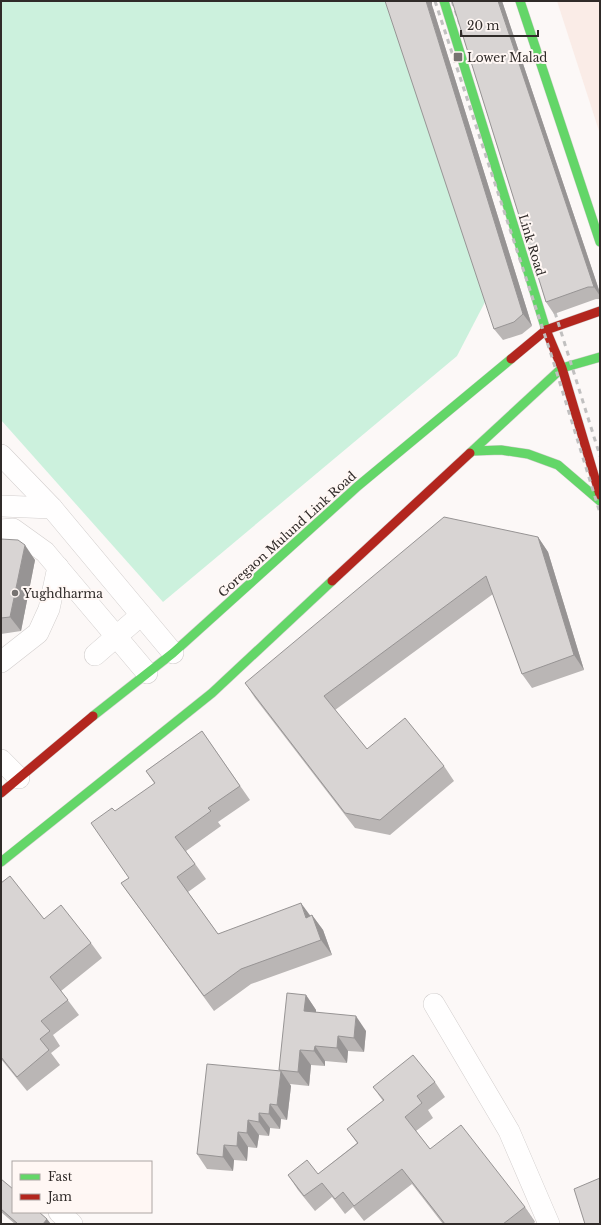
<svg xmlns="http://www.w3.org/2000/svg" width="601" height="1225" font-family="'Libre Baskerville',serif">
  <rect width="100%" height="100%" fill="#fcf8f7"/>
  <path fill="#faece7" d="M557,1H600V134Z"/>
  <path fill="#ccf1dd" d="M1,1H392L475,251L485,302L457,356L163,602L1,420Z"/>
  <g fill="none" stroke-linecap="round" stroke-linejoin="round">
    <defs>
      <g id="street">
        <path d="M1,455L52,508L173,653"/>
        <path d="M1,506L52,508"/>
        <path d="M1,530L13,529L45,552L147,673"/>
        <path d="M95,655L141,615"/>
        <path d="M1,662L38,633L49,609L58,567"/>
        <path d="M1,760L19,778"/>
        <path d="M434,1004L509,1131L549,1224"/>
        <path d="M59,1212L72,1224"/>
      </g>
      <g id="fast">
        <path d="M444,1L546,330"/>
        <path d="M520,1L600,242"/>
        <path d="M473,451L501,450L528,454L558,465L600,501"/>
        <path d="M470,453L562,368L600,357"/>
        <path d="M93,716L173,653L358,486L511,359"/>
        <path d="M1,862L212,693L332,581"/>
      </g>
      <g id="jam">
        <path d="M546,330L562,368L600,495"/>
        <path d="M511,359L546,330L600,311"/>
        <path d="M332,581L470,453"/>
        <path d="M1,793L93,716"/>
      </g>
    </defs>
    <use href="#street" stroke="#d2cecd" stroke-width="22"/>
    <use href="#fast" stroke="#d2cecd" stroke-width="10"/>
    <use href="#jam" stroke="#d2cecd" stroke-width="10"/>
    <use href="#street" stroke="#fffefe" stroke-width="21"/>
    <use href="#fast" stroke="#63d668" stroke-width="9"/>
    <use href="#jam" stroke="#b3261e" stroke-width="9"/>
    <g stroke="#c1c0c0" stroke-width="3" stroke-dasharray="5 5" stroke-linecap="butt">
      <path d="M435,1L551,354L600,513"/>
      <path d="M452,1L460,24"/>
      <path d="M552,303L600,456"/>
    </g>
  </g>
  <g fill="#bab6b5">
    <path d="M452,1H502L600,293V299H596L554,314L546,302Z"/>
    <path d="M432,5L532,326L522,334L503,340L494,329Z"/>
    <path d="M538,537L548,552L584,670L532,688L522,674L493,594L335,710L367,749L444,766L454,781L390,835L355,828L255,698L245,683Z"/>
    <path d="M1,539L35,560L21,631L1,634Z"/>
    <path d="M202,731L250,800L218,822L221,826L186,851L206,879L188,892L218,934L310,916L312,915L323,930L332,955L251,984L214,1011L121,883L129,878L154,783L146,771Z"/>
    <path d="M1,883L44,919L91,943L102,958L61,991L79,1015L53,1035L60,1046L51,1053L60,1065L27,1091L1,1059Z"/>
    <path d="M306,995L316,1010V1012L366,1031L364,1052L348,1051L347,1063L325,1061V1066L311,1065L309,1086L290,1084L291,1086L287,1120L281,1119L280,1129L270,1128L269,1136L259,1135L257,1148L248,1147L247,1161L234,1160L233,1171L207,1169L197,1154L280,1071L279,1070Z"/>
    <path d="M435,1082L445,1097L428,1110L433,1118L416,1131L430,1149L524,1206L535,1222L533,1224H443L412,1184L364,1221L353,1207L345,1214L332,1197L315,1211L298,1190L288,1175L318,1174L357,1143L347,1129L383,1101L373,1087Z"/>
    <path d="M1,1179L51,1224H15L1,1212Z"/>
  </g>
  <g fill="#979494">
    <path d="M426,1H432V5L532,326L523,314Z"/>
    <path d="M498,1H502L600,293V296L594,287Z"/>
    <path d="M538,537L548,552L584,670L574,655Z"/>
    <path d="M25,545L35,560L21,631L10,617Z"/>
    <path d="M301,903L312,918H306Z"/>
    <path d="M312,915L323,930L332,955L321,940Z"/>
    <path d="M306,995L316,1010L315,1026L304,1011Z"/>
    <path d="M356,1016L366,1031L364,1052L354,1038Z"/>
    <path d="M338,1036L348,1051L347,1063L337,1048Z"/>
    <path d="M315,1046L325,1061V1066L314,1051Z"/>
    <path d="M300,1050L311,1065L309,1086L298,1072Z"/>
    <path d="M281,1071L291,1086L287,1120L277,1105Z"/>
    <path d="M270,1104L281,1119L280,1129L269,1114Z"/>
    <path d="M259,1113L270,1128L269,1136L259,1122Z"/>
    <path d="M248,1120L259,1135L257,1148L247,1133Z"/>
    <path d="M238,1132L248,1147L247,1161L237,1146Z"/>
    <path d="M224,1145L234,1160L233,1171L223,1157Z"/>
    <path d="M524,1206L534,1221L535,1222L525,1207Z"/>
    <path d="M47,1219L51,1224H43Z"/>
  </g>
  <g fill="#d8d4d3" stroke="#979494">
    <path d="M385,1H426L523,314L514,322L494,329Z"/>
    <path d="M452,1H498L594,287H588L546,302Z"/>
    <path d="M444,517L538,537L574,655L522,674L486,576L324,696L367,749L405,718L444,766L380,820L345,813L245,683Z"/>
    <path d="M1,539L18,540L25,545L10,617L1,618Z"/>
    <path d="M202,731L240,786L208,808L211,811L175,837L195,864L177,877L218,934L301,903L306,918L312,915L321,940L241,969L204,996L121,883L129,878L91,823L112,808L115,811L155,783L146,771Z"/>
    <path d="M10,876L44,919L61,905L91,943L50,977L68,1000L41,1021L50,1031L40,1039L49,1050L17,1077L1,1057V883Z"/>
    <path d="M287,993L306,995L304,1011L356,1016L354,1038L338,1036L337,1048L315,1046L314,1051L300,1050L298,1072L279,1070Z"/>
    <path d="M413,1055L435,1082L417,1096L422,1103L405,1117L430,1149L461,1125L525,1207L503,1224H445L402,1169L354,1206L343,1192L335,1199L322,1183L304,1196L288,1175L307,1160L318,1174L358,1143L347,1129L384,1100L373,1087Z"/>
    <path d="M207,1064L281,1071L277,1105L270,1104L269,1114L259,1113V1122L248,1120L247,1133L238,1132L237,1146L224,1145L223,1157L197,1154Z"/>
    <path d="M600,1178V1224H585L574,1189Z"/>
    <path d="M1,1179L13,1189V1212H39L47,1219L43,1224H18L1,1209Z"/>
  </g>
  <g fill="#777371" stroke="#fff7f4" stroke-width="1.5">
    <rect x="453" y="52" width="10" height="10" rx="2"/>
    <circle cx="15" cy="593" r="4"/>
  </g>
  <g text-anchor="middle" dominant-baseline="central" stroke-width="4" stroke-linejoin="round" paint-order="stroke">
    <g font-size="12" fill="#302b29" stroke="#fff7f4" text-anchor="start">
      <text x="467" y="57">Lower Malad</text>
      <text x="23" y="593">Yughdharma</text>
    </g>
    <g font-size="12" fill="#302b29" stroke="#fff7f4">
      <text transform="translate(532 245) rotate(73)">Link Road</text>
      <text transform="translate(287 534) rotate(-42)">Goregaon Mulund Link Road</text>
    </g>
  </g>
  <rect width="601" height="1225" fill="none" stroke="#302b29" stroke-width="4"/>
  <rect x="12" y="1161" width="140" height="52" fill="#fff7f4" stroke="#aca5a3"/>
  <rect x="20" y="1174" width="20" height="6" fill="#63d668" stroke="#aca5a3"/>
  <text x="48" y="1181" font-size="12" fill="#302b29">Fast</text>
  <rect x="20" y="1194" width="20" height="6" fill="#b3261e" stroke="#aca5a3"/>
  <text x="48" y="1201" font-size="12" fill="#302b29">Jam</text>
  <path d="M461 30v6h77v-6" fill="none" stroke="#302b29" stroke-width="2"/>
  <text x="467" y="30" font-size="12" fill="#302b29" stroke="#fff7f4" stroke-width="3" paint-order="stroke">20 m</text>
</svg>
